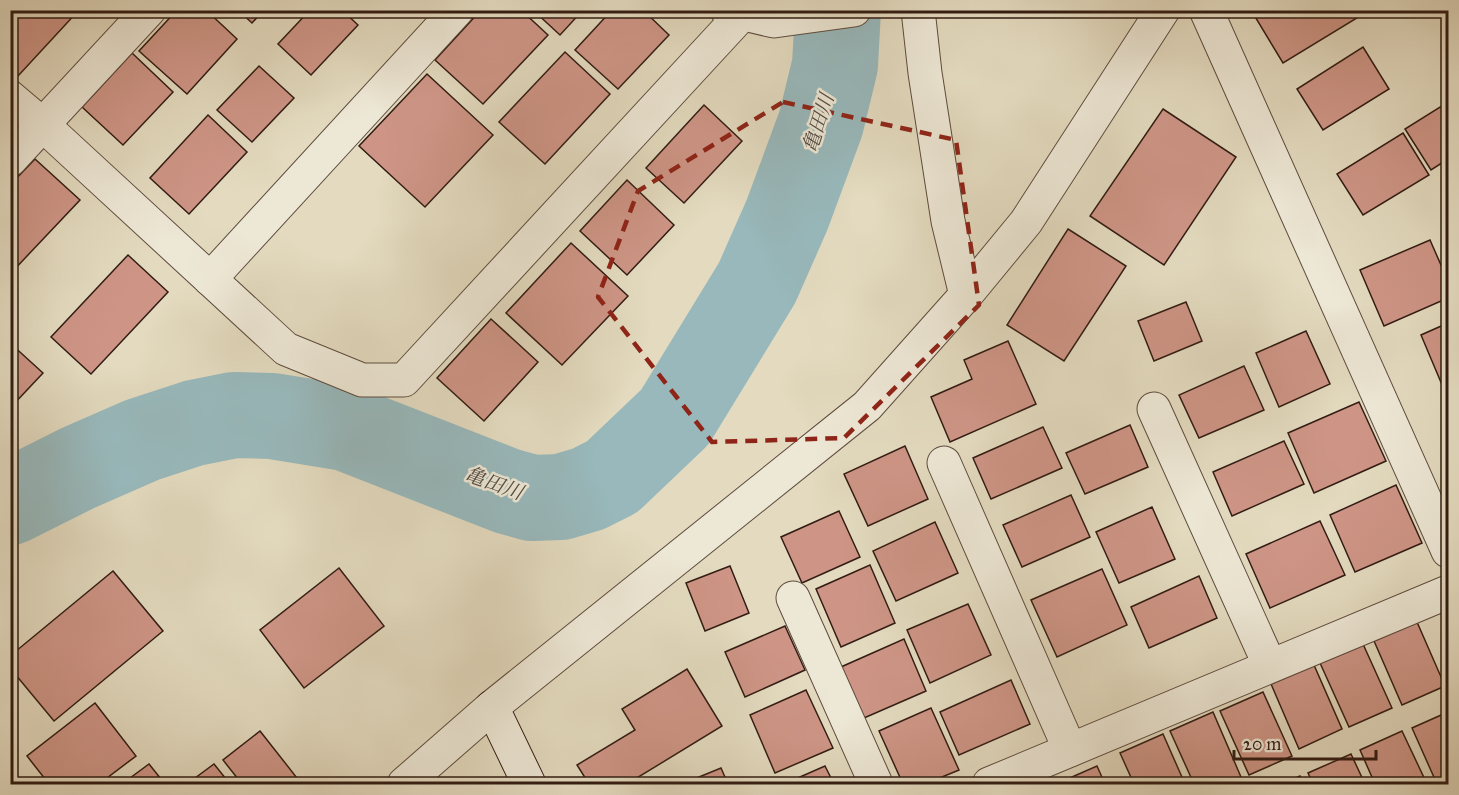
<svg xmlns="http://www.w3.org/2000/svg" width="1459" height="795" font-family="'IM FELL Great Primer','Noto Serif JP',serif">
  <rect width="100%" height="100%" fill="#e3dabf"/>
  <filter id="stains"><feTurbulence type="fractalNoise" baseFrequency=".00333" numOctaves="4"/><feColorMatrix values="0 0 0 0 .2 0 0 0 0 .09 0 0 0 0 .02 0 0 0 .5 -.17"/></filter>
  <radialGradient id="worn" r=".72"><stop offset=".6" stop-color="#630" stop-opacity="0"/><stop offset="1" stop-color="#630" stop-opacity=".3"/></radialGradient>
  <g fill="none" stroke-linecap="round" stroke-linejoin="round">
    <path stroke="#98b8bb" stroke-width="86" d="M10,502L78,468L142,440L194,423L234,415L272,416L346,428L507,491L532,498L561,497L588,489L612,477L675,417L757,283L787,215L821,123L835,65L838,10"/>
  </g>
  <g fill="#ce9586" stroke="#321c13" stroke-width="1.5">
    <path d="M10,10H77L78,11L18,76L10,69Z"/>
    <path d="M177,10H206L237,39L187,94L139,51Z"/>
    <path d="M238,10H264L252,23Z"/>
    <path d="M310,10H342L358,25L311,75L278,44Z"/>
    <path d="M481,10H521L548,35L483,104L435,60Z"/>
    <path d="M533,10H583L560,35Z"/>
    <path d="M612,10H643L669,35L618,89L575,50Z"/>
    <path d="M1251,10H1370L1283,63Z"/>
    <path d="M1363,47L1389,89L1323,130L1297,89Z"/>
    <path d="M565,52L610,94L545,164L499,122Z"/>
    <path d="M132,53L173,92L123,145L82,107Z"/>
    <path d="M259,66L294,98L252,142L217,110Z"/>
    <path d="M427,74L493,135L425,207L359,146Z"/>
    <path d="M1448,102V159L1431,170L1405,129Z"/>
    <path d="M704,105L742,141L684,203L646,168Z"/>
    <path d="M1163,109L1236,157L1164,265L1090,216Z"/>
    <path d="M208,115L247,152L189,214L150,178Z"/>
    <path d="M1403,133L1429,175L1363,215L1337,174Z"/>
    <path d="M35,159L80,200L10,274V185Z"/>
    <path d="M627,180L674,225L627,275L580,231Z"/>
    <path d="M1068,229L1126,266L1064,361L1007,325Z"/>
    <path d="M1430,240L1448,281V298L1384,326L1360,270Z"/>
    <path d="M571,243L628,296L562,365L506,313Z"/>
    <path d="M128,255L168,292L91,374L51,337Z"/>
    <path d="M1186,302L1202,341L1154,361L1138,321Z"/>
    <path d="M491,319L538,362L484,421L437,378Z"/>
    <path d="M1448,323V399L1421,335Z"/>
    <path d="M1306,331L1330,384L1279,407L1256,353Z"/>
    <path d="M1008,341L1036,404L950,442L931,397L972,379L964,360Z"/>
    <path d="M10,343L43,373L10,408Z"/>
    <path d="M1244,366L1264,410L1199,438L1179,395Z"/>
    <path d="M1359,402L1386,461L1314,493L1288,433Z"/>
    <path d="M1130,425L1148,467L1085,494L1066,453Z"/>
    <path d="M1043,427L1062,468L991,499L973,458Z"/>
    <path d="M1284,441L1304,484L1232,516L1213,472Z"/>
    <path d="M905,446L928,499L868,526L844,474Z"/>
    <path d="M1396,485L1422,543L1355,572L1330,515Z"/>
    <path d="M1071,495L1090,537L1022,567L1003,525Z"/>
    <path d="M1152,507L1175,559L1119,583L1096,532Z"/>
    <path d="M839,511L860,557L802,583L781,537Z"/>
    <path d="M1320,521L1345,575L1270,608L1246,554Z"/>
    <path d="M935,522L958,573L896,601L873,551Z"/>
    <path d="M870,565L895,623L841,647L816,589Z"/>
    <path d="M730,566L749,613L705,631L686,583Z"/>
    <path d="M339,568L384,626L304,688L260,630Z"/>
    <path d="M1102,569L1127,625L1057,657L1031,600Z"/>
    <path d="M113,571L163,631L54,721L10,668V656Z"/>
    <path d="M1199,576L1217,618L1149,648L1131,607Z"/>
    <path d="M968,604L991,655L930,683L907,630Z"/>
    <path d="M1417,622L1445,686L1402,705L1374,641Z"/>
    <path d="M785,626L805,670L745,697L725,652Z"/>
    <path d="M904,639L926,691L864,718L841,667Z"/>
    <path d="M1363,644L1392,708L1349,727L1320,663Z"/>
    <path d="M1314,665L1342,729L1299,749L1271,684Z"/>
    <path d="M687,669L722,726L627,784H589L577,765L635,730L622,709Z"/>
    <path d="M1011,680L1030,724L959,755L940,712Z"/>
    <path d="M806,690L833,748L775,773L750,715Z"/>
    <path d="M1263,692L1292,756L1249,775L1220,711Z"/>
    <path d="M95,703L136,756L99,784H49L27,756Z"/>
    <path d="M931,708L959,770L925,784H903L879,731Z"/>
    <path d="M1213,712L1241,777L1224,784H1194L1170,731Z"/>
    <path d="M1448,712V784H1437L1412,728Z"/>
    <path d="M260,731L297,778L289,784H242L223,760Z"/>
    <path d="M1402,731L1427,784H1375L1360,750Z"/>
    <path d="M1163,734L1185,784H1134L1120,753Z"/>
    <path d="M1351,754L1365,784H1313L1308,773Z"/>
    <path d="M149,764L165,784H122Z"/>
    <path d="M214,764L230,784H187Z"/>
    <path d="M825,766L834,784H784Z"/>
    <path d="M1097,766L1105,784H1056Z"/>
    <path d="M721,768L728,784H682Z"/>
    <path d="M1300,776L1304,784H1281Z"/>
  </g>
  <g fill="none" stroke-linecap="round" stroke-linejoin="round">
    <defs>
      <g id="street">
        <path d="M727,10L774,21L854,10"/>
        <path d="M918,10L925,73L948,221L966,295"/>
        <path d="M1206,10L1448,551"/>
        <path d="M10,97L43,125L286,349L362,380H404L742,14"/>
        <path d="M10,160L149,10"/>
        <path d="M210,279L457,10"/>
        <path d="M1154,409L1270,666"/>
        <path d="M944,463L1070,750"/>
        <path d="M793,598L876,784"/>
        <path d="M404,784L492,707L867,406L966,295L1026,222L1163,10"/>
        <path d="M989,784L1448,592"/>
      </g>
      <path id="secondary" d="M492,707L529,784"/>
    </defs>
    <use href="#street" stroke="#5e4c3e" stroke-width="35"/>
    <use href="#secondary" stroke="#321c13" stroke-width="35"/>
    <use href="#street" stroke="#ede7d5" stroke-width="33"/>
    <use href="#secondary" stroke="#ede7d5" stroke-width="33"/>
  </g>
  <path fill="none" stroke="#8f2418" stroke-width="4.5" stroke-dasharray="12 8" stroke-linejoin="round" d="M783,102L956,140L979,305L844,438L712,442L598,297L638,191Z"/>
  <g text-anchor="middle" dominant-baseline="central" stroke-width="5" stroke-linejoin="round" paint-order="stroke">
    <g font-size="20" font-style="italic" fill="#514b45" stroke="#ede7d5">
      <text transform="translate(818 123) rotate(-72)">亀田川</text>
      <text transform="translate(494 483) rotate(20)">亀田川</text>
    </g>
  </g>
  <rect width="1459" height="795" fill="none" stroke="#e3dabf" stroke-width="36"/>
  <rect x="12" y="12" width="1435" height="771" fill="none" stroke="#321c13" stroke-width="3"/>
  <rect x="18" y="18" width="1423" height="759" fill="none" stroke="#321c13" stroke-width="1.5"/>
  <path d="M1234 750v9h142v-9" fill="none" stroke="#321c13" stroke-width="3"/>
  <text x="1243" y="750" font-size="18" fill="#321c13" stroke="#ede7d5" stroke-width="4.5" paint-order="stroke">20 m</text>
  <rect width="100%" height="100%" filter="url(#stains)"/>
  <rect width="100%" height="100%" fill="url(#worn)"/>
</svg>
